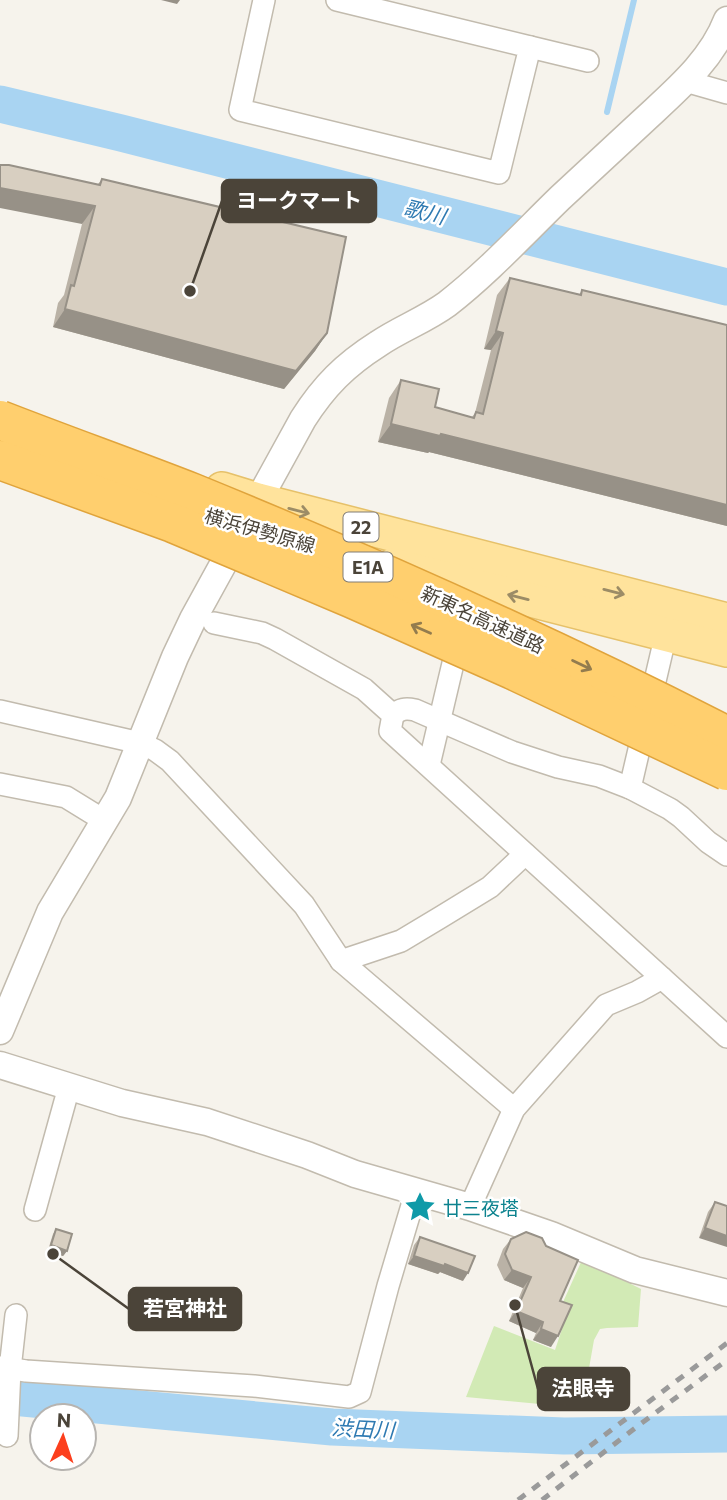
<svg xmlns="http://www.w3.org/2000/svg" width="727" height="1500" font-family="Commissioner,'Noto Sans JP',sans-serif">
  <rect width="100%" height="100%" fill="#f6f3ec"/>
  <path fill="#d2eab5" d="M582,1260L626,1279L625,1281L641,1289L638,1327L607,1328L600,1329L594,1340L582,1408L466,1397L494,1326L555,1350L567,1314L559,1311Z"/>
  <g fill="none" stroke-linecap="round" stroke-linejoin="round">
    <path stroke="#a9d4f2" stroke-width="6" d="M607,112L634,0"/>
    <g stroke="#a9d4f2" stroke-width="37">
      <path d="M0,104L121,133L727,287"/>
      <path d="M0,1396L332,1427L564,1436L727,1434"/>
    </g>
    <defs>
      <g id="minor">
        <path d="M264,0L240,110L499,173L530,47L337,0"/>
        <path d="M530,47L588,61"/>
        <path d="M685,81L727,93"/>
        <path d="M214,623L262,633L275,639L364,689L393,715L390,731L727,1037"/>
        <path d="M0,711L140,743L155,750L170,761L304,905L341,961L514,1109"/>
        <path d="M393,715C400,709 405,708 415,710L512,752L558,767L599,776L630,788L670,809L681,817L708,842L727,855"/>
        <path d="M429,765L459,638"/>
        <path d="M0,784L66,797L105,821"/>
        <path d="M630,788L666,634"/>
        <path d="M341,961L401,941L441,917L490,887L525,854"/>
        <path d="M470,1207L514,1109L606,1005L637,992L662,978"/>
        <path d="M35,1210L69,1087"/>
        <path d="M0,1367L26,1371L254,1386L349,1397L360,1392L388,1286L416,1192"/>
        <path d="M7,1436L10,1369L16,1315"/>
      </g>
      <g id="tertiary">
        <path d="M0,1031L50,912L118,798L175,657L193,619L303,419C324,386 345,365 378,344C400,329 425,320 447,304C487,273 523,234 560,198C587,173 615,147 642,122C674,92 711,62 727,20"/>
        <path d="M0,1065L122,1103L207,1122L307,1155L355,1174L470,1207L551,1235L635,1270L727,1293"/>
      </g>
      <g id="primary">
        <path d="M222,489L258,500L727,620"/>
        <path d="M393,565L727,650"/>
      </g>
    </defs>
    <use href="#minor" stroke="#c2bbae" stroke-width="24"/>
    <use href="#tertiary" stroke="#c2bbae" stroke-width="29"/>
    <use href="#primary" stroke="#e6c16a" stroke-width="36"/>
    <use href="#minor" stroke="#fff" stroke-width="21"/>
    <use href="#tertiary" stroke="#fff" stroke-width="26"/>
    <use href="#primary" stroke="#ffe39c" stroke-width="33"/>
    <g stroke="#9a9a9a" stroke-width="5" stroke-dasharray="9 9" stroke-linecap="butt">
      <path d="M518,1500L727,1343"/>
      <path d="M542,1500L639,1425L727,1360"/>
    </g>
    <defs>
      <g id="motorway-bridge">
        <path d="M0,420C64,445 129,468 193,493C374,567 553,647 727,736"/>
        <path d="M0,460L173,523L351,598L513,670L727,771"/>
      </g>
    </defs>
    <use href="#motorway-bridge" stroke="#e0a43c" stroke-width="41" stroke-linecap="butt"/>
    <use href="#motorway-bridge" stroke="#ffcf6e" stroke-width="38"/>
  </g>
  <g fill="#bab2a6">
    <path d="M102,179L327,333L315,351L284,389L53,327L58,303L64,295L82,224L98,184Z"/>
    <path d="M510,278L579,295L582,290L727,325V526L429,452L428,453L378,442L389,398L401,380L435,407L472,417L475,413L491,350L484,349L497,295Z"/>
    <path d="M715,1202L727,1206L699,1238L708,1212Z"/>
    <path d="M56,1229L67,1251L63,1256L48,1250L53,1234Z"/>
    <path d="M420,1237L463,1281L440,1272L438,1274L408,1264L414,1245Z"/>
    <path d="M511,1239L560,1301L551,1347L533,1340L536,1333L509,1321L523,1288L504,1280L497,1265L503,1249Z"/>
  </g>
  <g fill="#979187">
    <path d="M161,0H180L177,4Z"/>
    <path d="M0,188L95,206L82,224L0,208Z"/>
    <path d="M65,309L327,333L315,351L284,389L53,327Z"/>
    <path d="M496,331L503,333L491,350L484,349Z"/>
    <path d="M391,424L441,434L727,505V526L429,452L428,453L378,442Z"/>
    <path d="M705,1228L727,1236V1247L699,1238Z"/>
    <path d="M51,1245L67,1251L63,1256L48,1250Z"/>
    <path d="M414,1256L445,1264L468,1273L463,1281L440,1272L438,1274L408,1264Z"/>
    <path d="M512,1270L531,1277L523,1288L504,1280Z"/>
    <path d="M516,1311L543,1322L536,1333L509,1321Z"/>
    <path d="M541,1329L558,1336L551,1347L533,1340Z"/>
  </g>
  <g fill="#d8cfc1" stroke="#979187" stroke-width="2">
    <path d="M0,165H9L100,185L102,179L346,237L327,333L296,371L65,309L71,285L74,286L95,206L0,188Z"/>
    <path d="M510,278L581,295L582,290L727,325V505L441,434L440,436L391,424L401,380L439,389L435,407L474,418L476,412L483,414L503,333L496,331Z"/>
    <path d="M715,1202L727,1206V1236L705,1228Z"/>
    <path d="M56,1229L72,1234L67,1251L51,1245Z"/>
    <path d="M526,1232L542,1238L546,1246L578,1260L560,1301L572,1305L558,1336L541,1329L543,1322L516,1311L531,1277L512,1270L505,1254L511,1239Z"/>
    <path d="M420,1237L475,1256L468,1273L445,1264L444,1266L414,1256Z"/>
  </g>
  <defs><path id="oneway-shaft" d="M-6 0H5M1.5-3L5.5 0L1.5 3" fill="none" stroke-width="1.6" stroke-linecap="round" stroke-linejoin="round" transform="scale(1.75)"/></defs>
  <g stroke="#9c8c66">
    <use href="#oneway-shaft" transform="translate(299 511) rotate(14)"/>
    <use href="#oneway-shaft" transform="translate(614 592) rotate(14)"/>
    <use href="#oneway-shaft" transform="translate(518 597) rotate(-166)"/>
  </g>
  <g stroke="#937c4e">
    <use href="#oneway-shaft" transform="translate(421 629) rotate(-156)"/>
    <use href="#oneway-shaft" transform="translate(582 665) rotate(26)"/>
  </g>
  <defs>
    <symbol id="sight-bare" viewBox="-9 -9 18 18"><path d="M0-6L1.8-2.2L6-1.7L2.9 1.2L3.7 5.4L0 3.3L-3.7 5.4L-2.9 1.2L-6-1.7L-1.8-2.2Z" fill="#0f9aa8" stroke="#fff" stroke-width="2.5" paint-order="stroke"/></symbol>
  </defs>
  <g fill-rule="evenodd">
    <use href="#sight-bare" x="398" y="1185" width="44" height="44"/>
  </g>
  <g text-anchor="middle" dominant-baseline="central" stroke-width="5" stroke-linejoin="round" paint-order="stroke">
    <g fill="#fff" stroke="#817c74" stroke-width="2">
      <rect x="343.5" y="512.5" width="35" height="29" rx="5"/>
      <rect x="343.5" y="552.5" width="49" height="29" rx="5"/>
    </g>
    <g font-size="18" font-weight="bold" fill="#4b4439">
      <text x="361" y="527">22</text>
      <text x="368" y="567">E1A</text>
    </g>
    <g font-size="19" fill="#4b4439" stroke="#fff">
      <text transform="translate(260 530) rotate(16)">横浜伊勢原線</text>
      <text transform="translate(483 619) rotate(25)">新東名高速道路</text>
    </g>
    <g font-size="19" fill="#0d838f" stroke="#fff" text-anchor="start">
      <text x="443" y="1207">廿三夜塔</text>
    </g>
    <g font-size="21" font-style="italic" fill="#2e7ab2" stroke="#fff">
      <text transform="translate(425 211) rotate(14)">歌川</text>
      <text transform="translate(363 1428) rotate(3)">渋田川</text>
    </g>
  </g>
  <path fill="none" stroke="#4b4439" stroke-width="2.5" d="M190 291L222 201M53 1254L129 1309M515 1305L538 1389"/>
  <g fill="#4b4439" stroke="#fff" stroke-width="2.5">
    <circle cx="190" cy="291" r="7"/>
    <circle cx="53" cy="1254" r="7"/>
    <circle cx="515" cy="1305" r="7"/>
  </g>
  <g fill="#4b4439" stroke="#4b4439" stroke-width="2.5">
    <rect x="222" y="180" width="154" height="42" rx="7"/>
    <rect x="129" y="1288" width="112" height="42" rx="7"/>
    <rect x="538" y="1368" width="91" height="42" rx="7"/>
  </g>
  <g font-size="21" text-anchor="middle" font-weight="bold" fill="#fff">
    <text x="299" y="208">ヨークマート</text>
    <text x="185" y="1316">若宮神社</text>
    <text x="583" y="1396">法眼寺</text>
  </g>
  <g transform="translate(63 1437) rotate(3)"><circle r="33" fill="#ffffff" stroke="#b7b4b0" stroke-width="2"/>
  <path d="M0-5L12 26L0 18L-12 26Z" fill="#fc3f1d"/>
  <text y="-10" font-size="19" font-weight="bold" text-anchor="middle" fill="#4b4439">N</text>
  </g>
</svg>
